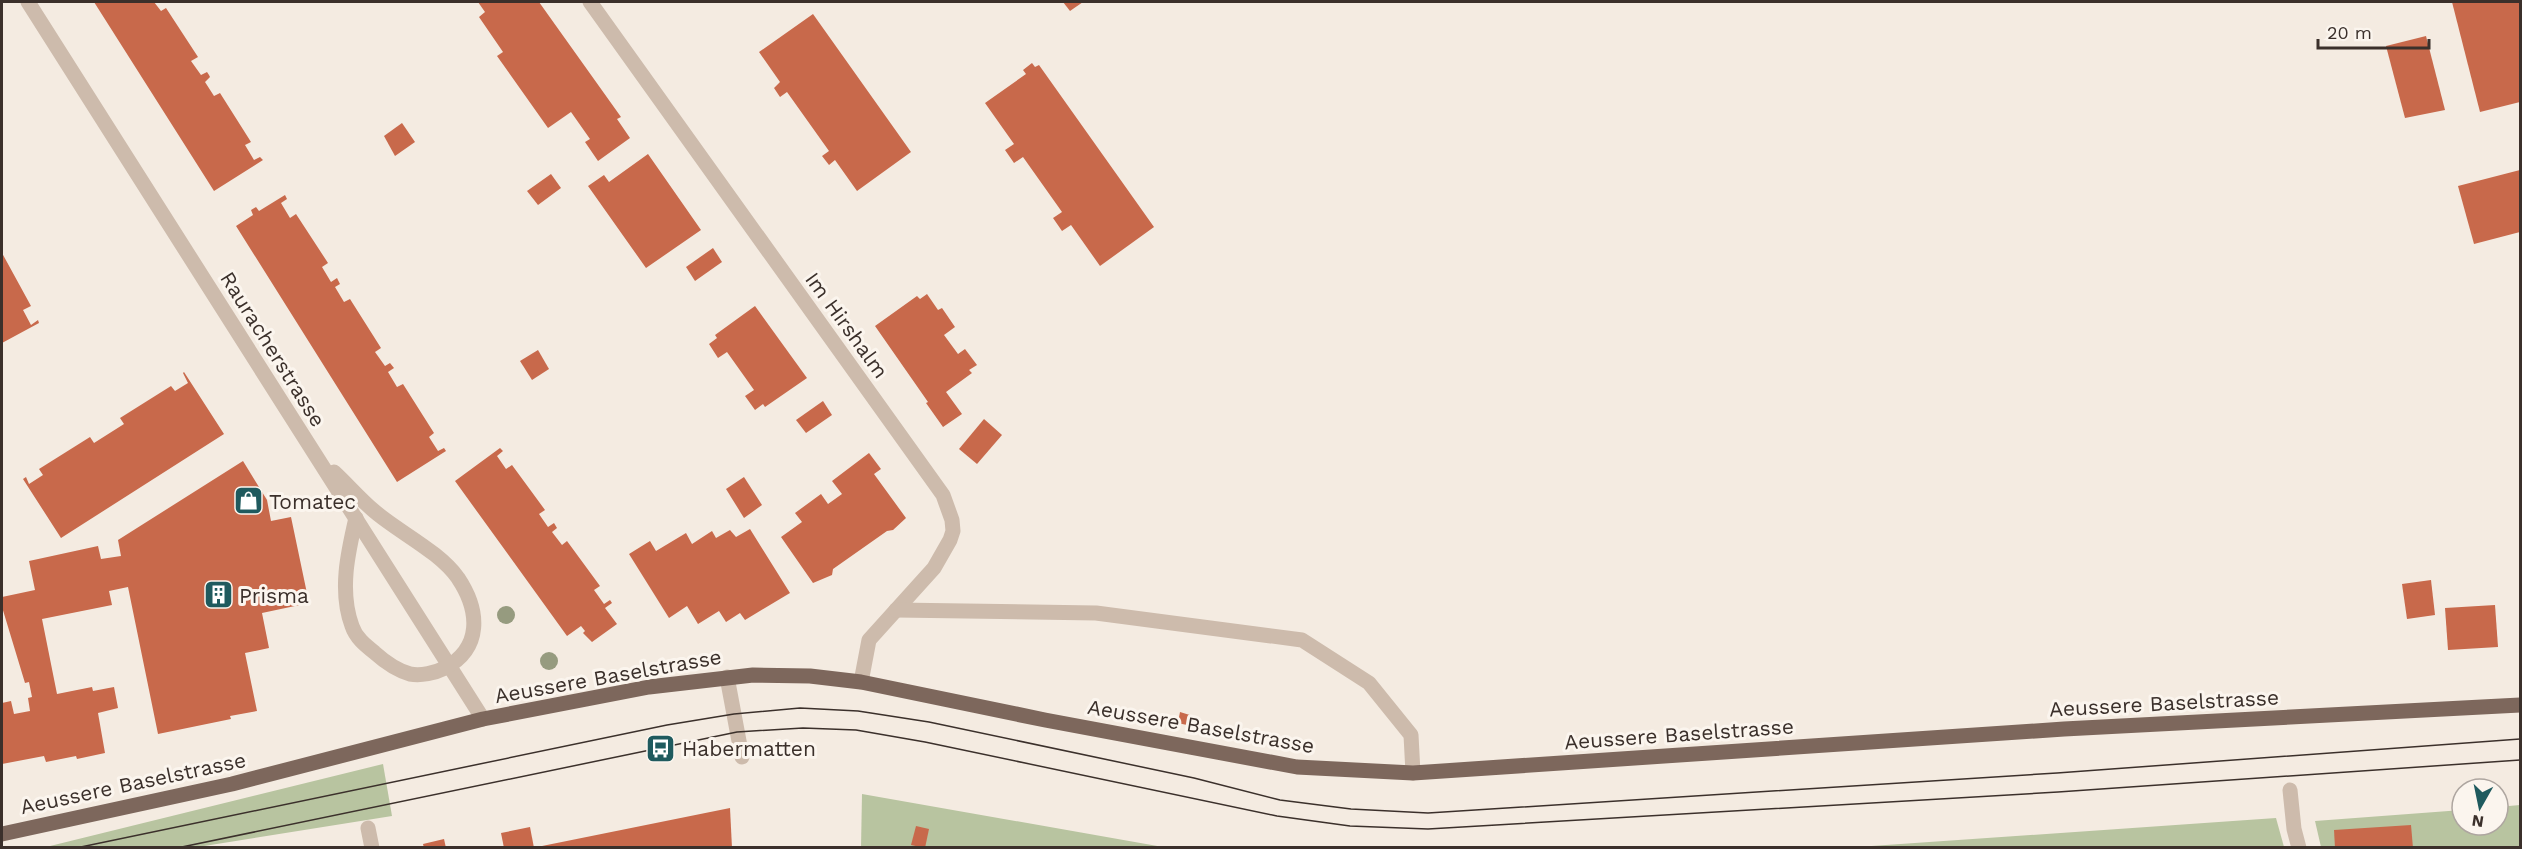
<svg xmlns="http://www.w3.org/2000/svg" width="2522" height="849" font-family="'Work Sans',sans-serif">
  <rect width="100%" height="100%" fill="#f4ebe1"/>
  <g fill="#b8c4a0">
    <path d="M383,764L392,816L198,847H46Z"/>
    <path d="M862,794L1163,847L861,848Z"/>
    <path d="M2520,805V847H2321L2315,821L2462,810V825H2498V807Z"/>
    <path d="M2276,818L2284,847H1857Z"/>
  </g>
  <g fill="#c8694b">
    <path d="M94,2H154L161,11L166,8L198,57L191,61L201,75L207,72L209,75L210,77L205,82L214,96L220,93L251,142L245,145L254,160L260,157L263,160L214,191Z"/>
    <path d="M478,2H539L621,117L617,119L630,138L598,161L585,142L590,139L571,112L548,128L497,56L503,52L479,17L485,12Z"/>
    <path d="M1063,2H1083L1070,11Z"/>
    <path d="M2452,2H2520V102L2480,112Z"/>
    <path d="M813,14L911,152L857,191L835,160L829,165L822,156L829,151L787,92L780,97L774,88L780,82L759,52Z"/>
    <path d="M2426,36L2445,110L2405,118L2386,46Z"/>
    <path d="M1032,63L1035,67L1039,65L1154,227L1100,266L1071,225L1062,231L1053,218L1062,212L1023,157L1014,163L1005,150L1014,144L985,103L1026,74L1023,70Z"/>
    <path d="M402,123L415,142L395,156L384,136Z"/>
    <path d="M648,154L701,230L646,268L588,186L604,175L609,182Z"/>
    <path d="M2520,170V232L2474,244L2458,186Z"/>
    <path d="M551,174L561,188L538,205L527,191Z"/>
    <path d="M285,195L287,199L281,203L290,218L296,214L328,263L322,267L331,282L337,278L340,284L335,287L344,302L350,299L381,348L375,352L385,366L390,363L394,368L388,372L397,387L403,384L434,433L429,437L438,451L444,448L446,451L397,482L236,226L253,215L251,210L256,207L259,211Z"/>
    <path d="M713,248L722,262L695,281L686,267Z"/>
    <path d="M2,253L31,306L23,310L31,325L38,320L39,323L2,343Z"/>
    <path d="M927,294L938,310L942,308L955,327L944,335L958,354L965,349L977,365L969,370L972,373L946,392L962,414L943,427L926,403L928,402L875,326L917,296L920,299Z"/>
    <path d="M755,306L807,378L765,407L763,404L755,410L745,396L754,390L727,352L718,358L709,344L717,338L715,335Z"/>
    <path d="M538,350L549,369L532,380L520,361Z"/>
    <path d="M184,372L224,434L61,538L23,479L26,477L29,484L43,475L39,469L90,437L94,443L124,424L120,418L171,386L175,391L188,383L183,373Z"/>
    <path d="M823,401L832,415L806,433L796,420Z"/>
    <path d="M984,419L1002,435L977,464L959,449Z"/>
    <path d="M500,448L503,451L497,456L506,469L512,465L545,510L539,514L548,527L554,523L557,528L552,532L562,545L567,541L600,586L594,590L604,604L610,600L612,603L605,608L617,624L592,642L583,633L585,631L581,626L567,636L455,481Z"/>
    <path d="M869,453L881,469L874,474L906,518L893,530L887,531L833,569L832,575L813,583L781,537L802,522L795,513L821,494L828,504L842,494L832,481Z"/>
    <path d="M243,461L267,500L271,521L291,517L309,603L262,613L269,648L245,653L257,711L230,716L231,719L158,734L128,587L109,591L112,605L42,619L57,694L92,687L93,691L114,687L118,708L98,713L105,753L77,759L76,756L46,762L44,756L2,764V703L11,701L14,714L30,711L28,698L32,697L29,682L25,683L2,607V597L35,590L29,561L98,546L101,559L121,556L118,540Z"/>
    <path d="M744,477L762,505L744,518L726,489Z"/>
    <path d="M750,529L790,593L745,620L740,613L726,622L719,611L698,624L687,606L669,618L629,554L650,541L656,551L686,533L692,544L712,531L716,538L730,530L736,537Z"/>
    <path d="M2431,580L2435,615L2407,619L2402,584Z"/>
    <path d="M2495,605L2498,647L2448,650L2445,608Z"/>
    <path d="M1180,712L1193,716L1191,726L1178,723Z"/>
    <path d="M730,808L732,848H542V846Z"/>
    <path d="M2411,825L2413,848H2335L2334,830Z"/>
    <path d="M916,826L929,829L925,848L911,845Z"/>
    <path d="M530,827L534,848H504L501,833Z"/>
    <path d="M444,839L446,848H424L423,844Z"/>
  </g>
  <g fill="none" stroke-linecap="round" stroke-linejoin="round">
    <g stroke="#cdbbac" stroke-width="15">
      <path d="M28,2L483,719"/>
      <path d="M590,2L943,495L952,520L953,531L950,540L934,568L869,640L861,682"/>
      <path d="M334,472C347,484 359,498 373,510C398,532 439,551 458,578C480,611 482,648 445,668C435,673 421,676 410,674C396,670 385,662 375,653C365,645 356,638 352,626C339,591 348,552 356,518"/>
      <path d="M896,610L1096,613L1302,640L1369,683L1411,735L1413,773"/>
      <path d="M727,677L742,757"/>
      <path d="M2290,790L2294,829L2299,848"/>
      <path d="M368,828L372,848"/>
    </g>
    <path stroke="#7d675c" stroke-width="15" d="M2,834L232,784L483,719L649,687L753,675L810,676L861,682L1045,720L1297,767L1413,773L2064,729L2520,705"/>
    <g stroke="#3b302b" stroke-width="1.5">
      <path d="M76,848L667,725L734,714L800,708L858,711L929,722L1194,778L1280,800L1351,809L1428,813L2057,773L2520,739"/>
      <path d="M177,848L737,732L803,728L856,730L925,742L1277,816L1350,826L1428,829L2058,792L2520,760"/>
    </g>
  </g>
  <g fill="#969b7f">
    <circle cx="506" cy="615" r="9"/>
    <circle cx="549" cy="661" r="9"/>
  </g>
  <defs>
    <symbol id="shop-square" viewBox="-11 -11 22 22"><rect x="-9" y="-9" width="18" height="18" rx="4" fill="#1f5a5e" stroke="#fbf5ee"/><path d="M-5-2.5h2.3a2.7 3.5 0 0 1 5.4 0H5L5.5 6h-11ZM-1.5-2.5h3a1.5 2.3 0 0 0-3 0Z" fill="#fff"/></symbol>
    <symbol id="building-square" viewBox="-11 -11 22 22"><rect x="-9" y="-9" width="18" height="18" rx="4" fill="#1f5a5e" stroke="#fbf5ee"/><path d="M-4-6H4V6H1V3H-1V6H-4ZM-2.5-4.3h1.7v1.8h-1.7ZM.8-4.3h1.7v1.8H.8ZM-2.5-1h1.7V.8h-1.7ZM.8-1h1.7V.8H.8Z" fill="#fff"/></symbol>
    <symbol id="bus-square" viewBox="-11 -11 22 22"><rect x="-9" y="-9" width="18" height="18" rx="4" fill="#1f5a5e" stroke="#fbf5ee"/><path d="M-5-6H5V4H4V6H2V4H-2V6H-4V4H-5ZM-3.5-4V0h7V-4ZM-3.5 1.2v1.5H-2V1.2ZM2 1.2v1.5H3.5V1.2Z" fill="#fff"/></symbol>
  </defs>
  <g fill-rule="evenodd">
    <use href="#shop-square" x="232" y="484" width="33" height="33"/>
    <use href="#building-square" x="202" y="578" width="33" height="33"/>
    <use href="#bus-square" x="644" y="732" width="33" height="33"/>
  </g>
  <g text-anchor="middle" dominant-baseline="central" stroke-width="6" stroke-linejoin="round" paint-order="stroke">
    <g font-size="21" fill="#3b302b" stroke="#fbf5ee">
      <text transform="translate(847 325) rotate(54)">Im Hirshalm</text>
      <text transform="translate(273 349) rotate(58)">Rauracherstrasse</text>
      <text transform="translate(608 676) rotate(-10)">Aeussere Baselstrasse</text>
      <text transform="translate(2164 703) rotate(-3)">Aeussere Baselstrasse</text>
      <text transform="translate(1201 726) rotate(10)">Aeussere Baselstrasse</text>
      <text transform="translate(1679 734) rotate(-4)">Aeussere Baselstrasse</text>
      <text transform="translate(133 783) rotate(-12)">Aeussere Baselstrasse</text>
    </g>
    <g font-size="21" fill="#3b302b" stroke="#fbf5ee" text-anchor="start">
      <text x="269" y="501">Tomatec</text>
      <text x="239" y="595">Prisma</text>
      <text x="682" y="748">Habermatten</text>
    </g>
  </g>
  <rect width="2522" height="849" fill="none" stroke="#3b302b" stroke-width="6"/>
  <g transform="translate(2480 807) rotate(189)"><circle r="28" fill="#fbf5ee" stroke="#aea6a0" stroke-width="1.5"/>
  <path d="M0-4.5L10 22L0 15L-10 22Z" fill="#1f5a5e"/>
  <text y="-9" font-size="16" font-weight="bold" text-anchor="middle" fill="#3b302b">N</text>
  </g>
  <path d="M2318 39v9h111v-9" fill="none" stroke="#3b302b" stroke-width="3"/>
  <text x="2327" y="39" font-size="18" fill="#3b302b" stroke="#fbf5ee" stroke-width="4.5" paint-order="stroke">20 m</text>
</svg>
